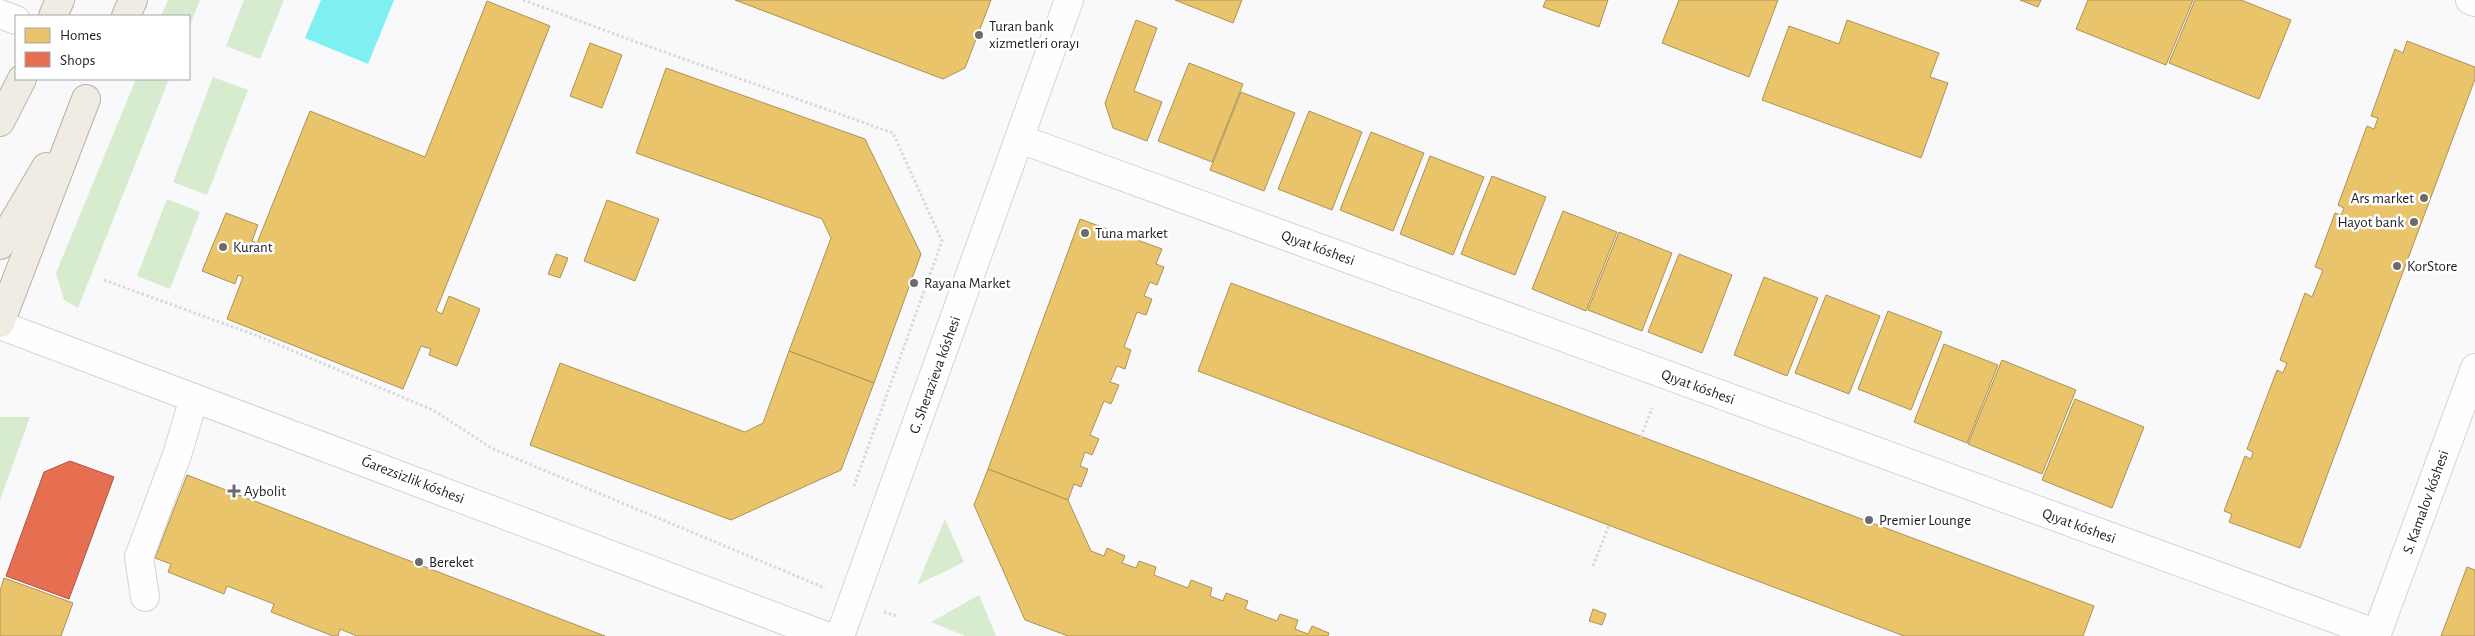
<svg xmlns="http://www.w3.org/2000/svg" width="2475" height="636" font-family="'Alegreya Sans',sans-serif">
  <rect width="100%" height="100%" fill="#f9f9fb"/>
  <g fill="#d7eccf">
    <path d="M168,0H200L189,28V16H161Z"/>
    <path d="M244,0H284L260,59L226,46Z"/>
    <path d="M213,77L248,90L207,195L173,182Z"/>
    <path d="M136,79H169L78,308L64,300L56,273Z"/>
    <path d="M167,199L200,212L170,289L137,276Z"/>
    <path d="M0,417H30L0,500Z"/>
    <path d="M945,519L964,562L917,585Z"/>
    <path d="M979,595L996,636H965L931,622Z"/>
  </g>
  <path fill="#7ff0f1" d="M321,0H394L368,64L305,38Z"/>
  <g fill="#e9c46a" stroke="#ac9255">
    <path d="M735,0H991L965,68L943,79Z"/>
    <path d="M1175,0H1242L1233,23Z"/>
    <path d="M1546,0H1608L1599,27L1543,7Z"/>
    <path d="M1679,0H1778L1749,77L1662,43Z"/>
    <path d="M2020,0H2041L2038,7Z"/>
    <path d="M2088,0H2193L2166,65L2076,29Z"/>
    <path d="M2195,0H2241L2291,20L2259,99L2169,63Z"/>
    <path d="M487,1L550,26L436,311L442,314L449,296L480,309L457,366L429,355L431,349L421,346L403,389L227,319L243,277L238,275L235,284L202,271L226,213L258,225L252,241L257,243L310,111L425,157Z"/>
    <path d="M1136,20L1157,28L1134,91L1162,102L1147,141L1113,128L1105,103Z"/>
    <path d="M1847,20L1939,53L1930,77L1948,83L1921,158L1762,100L1789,26L1839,44Z"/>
    <path d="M2407,41L2475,67V79L2300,548L2229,522L2232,514L2224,511L2245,456L2251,459L2253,452L2247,449L2277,370L2283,373L2287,363L2280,360L2305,293L2312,297L2323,270L2315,267L2335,213L2341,215L2344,208L2338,205L2367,126L2374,129L2378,118L2371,116L2395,49L2403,53Z"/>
    <path d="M590,43L622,55L602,108L570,96Z"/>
    <path d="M1189,63L1243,84L1212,162L1158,141Z"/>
    <path d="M666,68L865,139L921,254L874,383L789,351L831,238L822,219L636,153Z"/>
    <path d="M1241,92L1295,113L1264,191L1210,170Z"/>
    <path d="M1309,111L1362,132L1332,210L1278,189Z"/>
    <path d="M1371,132L1424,153L1393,231L1340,210Z"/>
    <path d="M1430,156L1484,177L1453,255L1400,234Z"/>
    <path d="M1492,176L1546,197L1515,275L1461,254Z"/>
    <path d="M607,200L659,219L635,281L584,261Z"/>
    <path d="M1563,211L1617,232L1586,311L1532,289Z"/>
    <path d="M1080,219L1162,249L1156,264L1164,267L1157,285L1150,282L1144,296L1152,299L1146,315L1137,312L1124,347L1131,350L1125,369L1117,366L1110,382L1119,385L1111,404L1104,401L1090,435L1099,439L1092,455L1085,452L1080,466L1088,469L1081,487L1074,484L1068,500L988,469Z"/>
    <path d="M1619,232L1672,253L1642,331L1588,310Z"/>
    <path d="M556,254L568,258L560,278L548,274Z"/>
    <path d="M1679,254L1732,275L1702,353L1648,332Z"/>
    <path d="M1764,277L1818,298L1787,376L1734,355Z"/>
    <path d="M1231,283L2094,606L2083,636H1904L1198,371Z"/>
    <path d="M1826,295L1880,316L1849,394L1795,373Z"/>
    <path d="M1888,311L1942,332L1911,410L1858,389Z"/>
    <path d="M1944,344L1998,365L1967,443L1914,422Z"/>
    <path d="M789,351L874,383L841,470L731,520L530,445L560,363L745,432L763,423Z"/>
    <path d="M2002,360L2076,390L2042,474L1968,444Z"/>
    <path d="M2075,399L2144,427L2112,508L2042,480Z"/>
    <path d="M988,469L1068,500L1091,551L1104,556L1107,548L1125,556L1122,563L1136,568L1139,561L1156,567L1154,575L1188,588L1191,580L1212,588L1210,596L1223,601L1226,593L1248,601L1245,609L1277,621L1280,614L1298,620L1295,629L1308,634L1312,626L1329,633L1328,636H1068L1025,620L974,505Z"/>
    <path d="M187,475L454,578L605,636H357L340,629L338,636H333L271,612L274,604L227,586L224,594L168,572L171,564L155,558Z"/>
    <path d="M2467,567L2475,570V636H2441Z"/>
    <path d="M4,578L73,603L61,636H0V591Z"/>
    <path d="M1593,609L1606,614L1602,625L1589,621Z"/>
  </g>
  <path fill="#e76f51" stroke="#ab5644" d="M70,461L114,477L69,599L6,576L44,472Z"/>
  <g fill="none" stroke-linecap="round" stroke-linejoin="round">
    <defs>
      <g id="minor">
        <path d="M2470,0L2475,2"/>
        <path d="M0,14L16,20"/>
        <path d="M1020,139L2377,634"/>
        <path d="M0,325L826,636"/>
        <path d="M145,597L139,557L177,455L194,398"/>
        <path d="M840,636L1069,0"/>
        <path d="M2376,636L2475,368"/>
      </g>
      <g id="major">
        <path d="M53,16L60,0"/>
        <path d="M126,16L133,0"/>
        <path d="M0,122L22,79"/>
        <path d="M0,245L46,167"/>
        <path d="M0,323L86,99"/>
      </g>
    </defs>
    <use href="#minor" stroke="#d4d4d8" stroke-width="30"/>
    <use href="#major" stroke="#b9b2a5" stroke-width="30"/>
    <g stroke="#d9d9d9" stroke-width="3" stroke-dasharray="2.5 2.5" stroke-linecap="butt">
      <path d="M523,0L639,43L893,133L942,241L854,486"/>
      <path d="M104,280L258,336L435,411L491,448L825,588"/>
      <path d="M1641,437L1652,408"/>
      <path d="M1593,566L1609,525"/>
      <path d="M884,612L897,616"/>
    </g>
    <use href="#minor" stroke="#fefefe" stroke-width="28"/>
    <use href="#major" stroke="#f0ece4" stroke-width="28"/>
  </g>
  <g fill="#6b6a6f" stroke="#fff" stroke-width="2">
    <circle cx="979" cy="35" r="5"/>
    <circle cx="2424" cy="198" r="5"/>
    <circle cx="2414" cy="222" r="5"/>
    <circle cx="1085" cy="233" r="5"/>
    <circle cx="223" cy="247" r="5"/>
    <circle cx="2397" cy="266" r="5"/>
    <circle cx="914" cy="283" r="5"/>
    <path d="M231.5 483.5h5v5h5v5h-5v5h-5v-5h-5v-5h5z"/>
    <circle cx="1869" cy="520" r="5"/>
    <circle cx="419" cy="562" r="5"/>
  </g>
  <g text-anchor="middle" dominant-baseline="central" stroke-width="5" stroke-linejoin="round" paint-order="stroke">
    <g font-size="15" fill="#1e1d24" stroke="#fff" text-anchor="start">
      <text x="989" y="26">Turan bank<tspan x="989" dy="17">xizmetleri orayı</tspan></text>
      <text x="2414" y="198" text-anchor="end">Ars market</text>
      <text x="2404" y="222" text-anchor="end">Hayot bank</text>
      <text x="1095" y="233">Tuna market</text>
      <text x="233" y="247">Kurant</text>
      <text x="2407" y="266">KorStore</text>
      <text x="924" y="283">Rayana Market</text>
      <text x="244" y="491">Aybolit</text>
      <text x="1879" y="520">Premier Lounge</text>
      <text x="429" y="562">Bereket</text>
    </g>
    <g font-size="15" fill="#1e1d24" stroke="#fff">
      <text transform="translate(1318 248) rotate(20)">Qıyat kóshesi</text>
      <text transform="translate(935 375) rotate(-70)">G. Sherazieva kóshesi</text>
      <text transform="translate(1698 387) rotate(20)">Qıyat kóshesi</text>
      <text transform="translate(413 480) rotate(21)">Ǵarezsizlik kóshesi</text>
      <text transform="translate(2426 502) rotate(-70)">S. Kamalov kóshesi</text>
      <text transform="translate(2079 526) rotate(20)">Qıyat kóshesi</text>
    </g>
  </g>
  <rect x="15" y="15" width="175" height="65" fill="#ffffff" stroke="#a5a5a7"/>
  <rect x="25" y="28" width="25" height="15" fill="#e9c46a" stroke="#a5a5a7"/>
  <text x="60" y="40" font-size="15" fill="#1e1d24">Homes</text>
  <rect x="25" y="52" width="25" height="15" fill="#e76f51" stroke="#a5a5a7"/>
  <text x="60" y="65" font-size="15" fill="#1e1d24">Shops</text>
</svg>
